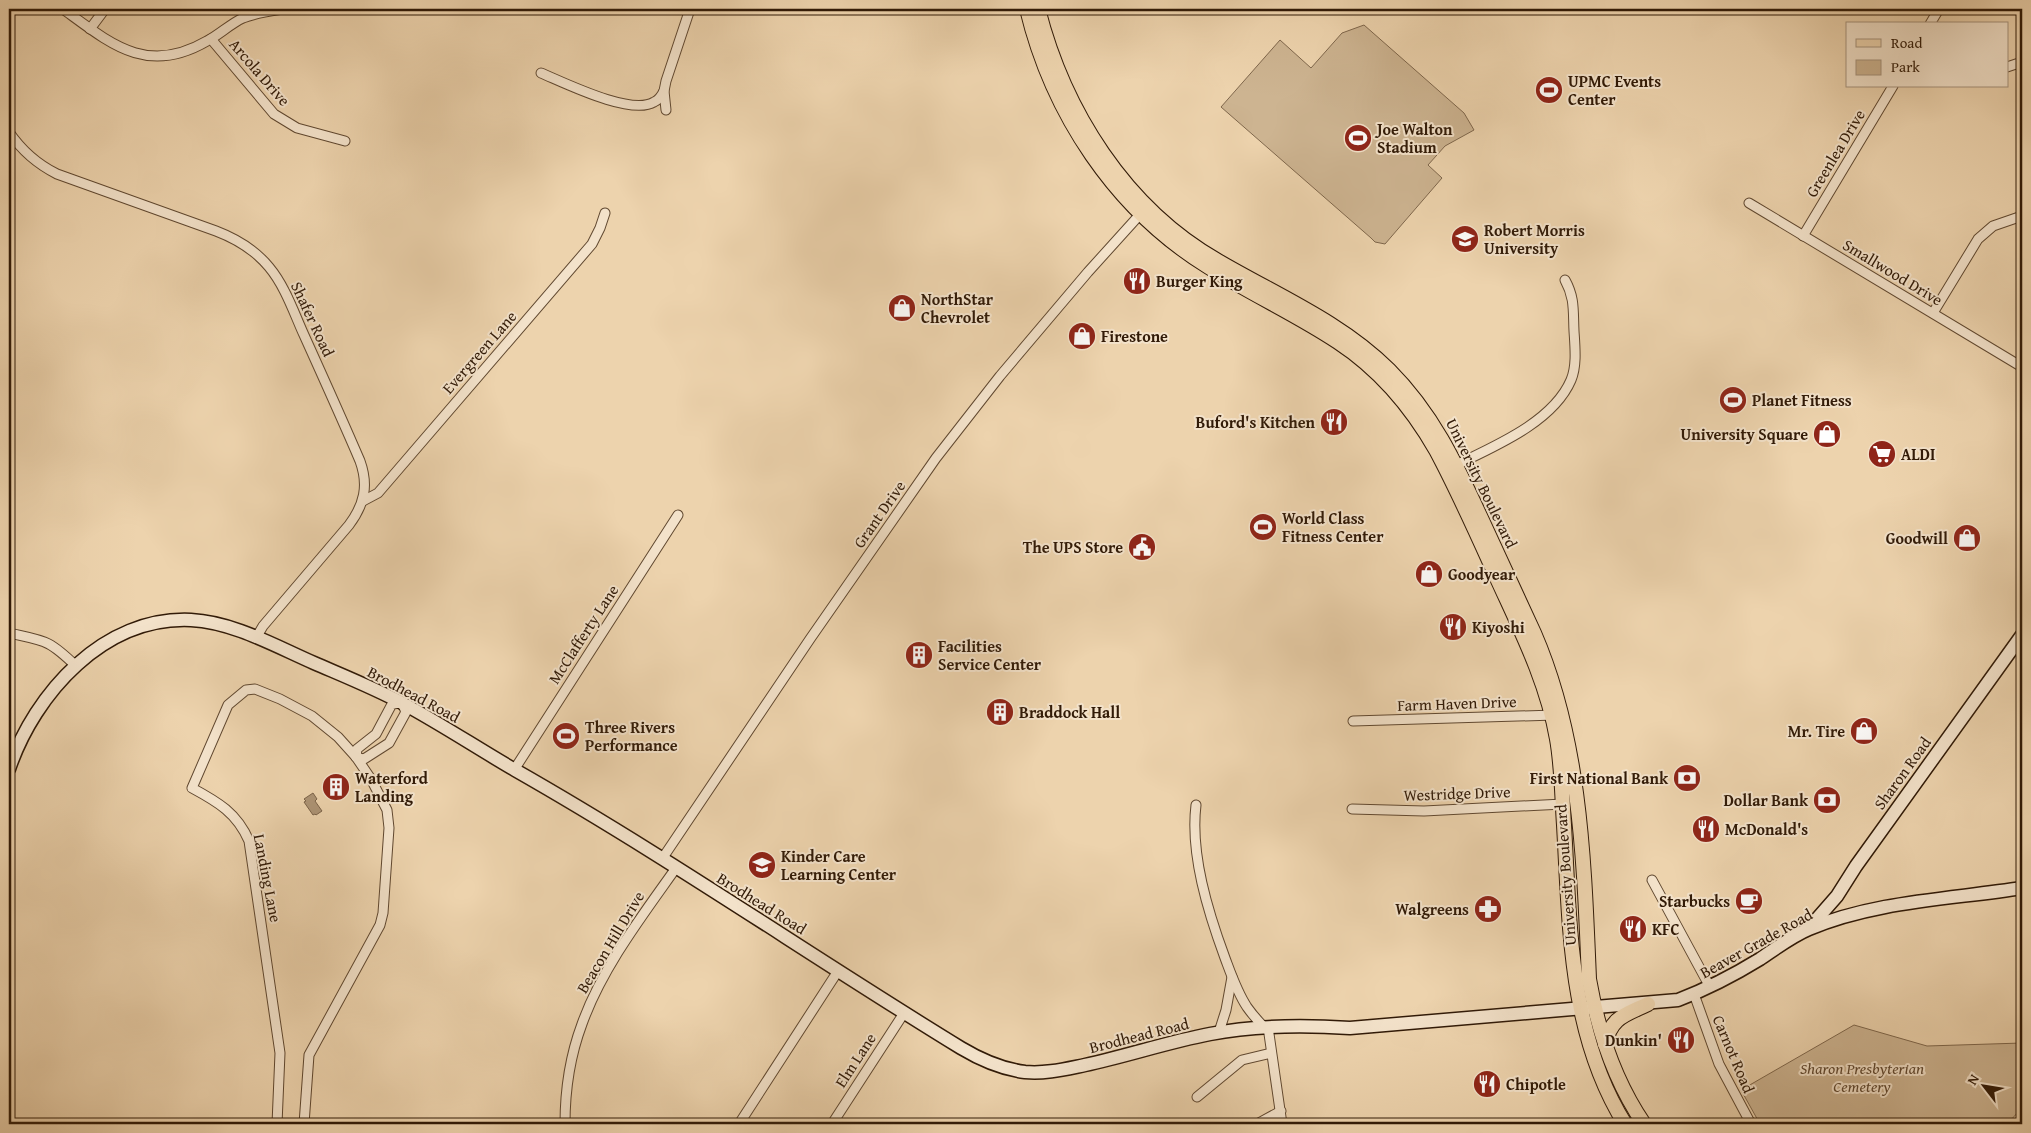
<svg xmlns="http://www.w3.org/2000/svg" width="2031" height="1133" font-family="'Gentium Book Plus',serif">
  <rect width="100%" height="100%" fill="#edd3ad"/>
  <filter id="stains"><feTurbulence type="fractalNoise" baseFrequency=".004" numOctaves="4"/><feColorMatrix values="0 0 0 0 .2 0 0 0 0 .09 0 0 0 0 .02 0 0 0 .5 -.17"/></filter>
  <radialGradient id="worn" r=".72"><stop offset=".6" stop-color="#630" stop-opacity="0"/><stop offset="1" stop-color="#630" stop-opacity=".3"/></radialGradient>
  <g fill="#cdb491" stroke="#7f674c">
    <path d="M1364,25L1464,113L1474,130L1445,146L1428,165L1442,178L1385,244L1375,242L1371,238L1221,107L1280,40L1311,68L1342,33Z"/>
    <path d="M1854,1025L1927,1046L2022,1043V1108L2007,1124H1760L1741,1090Z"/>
  </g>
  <path fill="#ad9475" stroke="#7b6349" d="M313,793L317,799L315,801L322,811L316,815L315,814L313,815L304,802L306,801L304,799Z"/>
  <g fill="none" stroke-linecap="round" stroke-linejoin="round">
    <defs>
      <g id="street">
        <path d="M63,9C111,44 147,76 207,41C219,35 230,24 243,18C255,13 271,11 284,9"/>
        <path d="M1930,24L1939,9"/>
        <path d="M90,29L105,9"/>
        <path d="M211,39L274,114L297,128L345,141"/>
        <path d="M2007,67L2022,62"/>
        <path d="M541,73C565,83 631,116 654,102C659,100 662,95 664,91"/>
        <path d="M666,110L664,91L666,81L690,9"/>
        <path d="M9,132C22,151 37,164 57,174L216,231C237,239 255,250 269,267C285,286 294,313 304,335C323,377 342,419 360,461C369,486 364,505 349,525L263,626L256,638"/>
        <path d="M1749,203L2022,367"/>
        <path d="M1803,236L1893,86"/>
        <path d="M1933,313L1978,239L1993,226L2022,216"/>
        <path d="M1456,465C1495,446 1553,422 1571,380C1577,366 1575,347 1574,331C1573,311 1575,298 1565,280"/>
        <path d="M363,501L378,493L592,244L600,228L605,213"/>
        <path d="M9,633C45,641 48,639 76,666"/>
        <path d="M402,703L406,712L389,743L364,759L356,757L357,749L376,734L392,704Z"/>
        <path d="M1353,721L1555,715"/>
        <path d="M514,770L678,515"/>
        <path d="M1196,805C1190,854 1208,912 1225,958C1231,974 1237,992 1247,1007C1252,1014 1258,1021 1264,1027"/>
        <path d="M1352,809L1424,811L1563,804"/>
        <path d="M662,859L810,639L936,458L1000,376L1088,272L1144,210"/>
        <path d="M1652,880L1710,987"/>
        <path d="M1694,994L1719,1064L1751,1124"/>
        <path d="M1268,1027L1282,1124"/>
        <path d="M1219,1032L1226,1010L1232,977"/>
        <path d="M1197,1097L1242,1060L1271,1053"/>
        <path d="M277,1124L280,1053L249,841C237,813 218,802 192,788L228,705L246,690L255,689L280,699L312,716L338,737L356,757L371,779L387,810L389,828L383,913L380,925L309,1055L304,1124"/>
        <path d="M565,1124C565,1090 570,1056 582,1024C602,968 642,916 676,868"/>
        <path d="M739,1124L838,971"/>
        <path d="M832,1124L904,1013"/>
        <path d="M1257,1124L1281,1111"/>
      </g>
      <g id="secondary">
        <path d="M9,769C35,693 104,616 191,620C233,622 275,646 314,663C344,676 374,688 402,703C441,724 477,748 515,770C668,857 812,957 961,1048C981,1060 1001,1069 1025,1072C1045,1074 1065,1069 1085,1065C1127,1056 1168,1042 1210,1034C1256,1025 1304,1025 1350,1028L1678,1000C1707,989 1734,975 1760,959C1775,949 1792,936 1809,929C1874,901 1953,899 2022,888"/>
        <path d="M1809,928L1837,896L1856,866L2022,635"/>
      </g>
      <g id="primary">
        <path d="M1027,9C1052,113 1115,209 1207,266C1249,293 1296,314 1338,342C1379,369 1412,408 1436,450C1458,491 1477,534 1496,576C1520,629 1547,681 1557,739C1562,767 1562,796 1564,825C1570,928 1569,1034 1625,1124"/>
        <path d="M1038,9C1064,111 1125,208 1218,261C1276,295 1341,322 1389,370C1432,413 1455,462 1480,516C1498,555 1516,594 1534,633C1581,741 1584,862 1589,979C1598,1031 1614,1080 1644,1124"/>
        <path d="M1605,1044C1611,1017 1625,1015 1648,1004"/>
      </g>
    </defs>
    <use href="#street" stroke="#604830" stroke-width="11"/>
    <use href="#secondary" stroke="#311a07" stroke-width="15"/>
    <use href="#primary" stroke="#311a07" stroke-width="16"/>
    <use href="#street" stroke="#f3e2ca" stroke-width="9"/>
    <use href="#secondary" stroke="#f3e2ca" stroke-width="12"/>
    <use href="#primary" stroke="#edd3ad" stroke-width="14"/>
  </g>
  <defs>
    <symbol id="stadium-disc" viewBox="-11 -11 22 22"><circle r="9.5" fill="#8f2418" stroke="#f3e2ca"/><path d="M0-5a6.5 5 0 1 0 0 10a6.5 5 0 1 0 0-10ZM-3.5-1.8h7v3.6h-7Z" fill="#fff"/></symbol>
    <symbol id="university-disc" viewBox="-11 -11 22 22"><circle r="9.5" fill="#8f2418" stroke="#f3e2ca"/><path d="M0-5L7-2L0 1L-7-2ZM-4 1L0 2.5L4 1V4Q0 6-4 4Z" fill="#fff"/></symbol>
    <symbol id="restaurant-disc" viewBox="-11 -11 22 22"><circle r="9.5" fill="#8f2418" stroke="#f3e2ca"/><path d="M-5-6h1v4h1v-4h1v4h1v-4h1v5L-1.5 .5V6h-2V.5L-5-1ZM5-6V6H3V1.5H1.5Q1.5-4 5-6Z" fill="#fff"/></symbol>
    <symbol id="shop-disc" viewBox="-11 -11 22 22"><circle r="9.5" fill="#8f2418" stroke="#f3e2ca"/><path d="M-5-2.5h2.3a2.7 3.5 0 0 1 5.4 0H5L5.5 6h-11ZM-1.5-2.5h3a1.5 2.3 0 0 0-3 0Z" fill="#fff"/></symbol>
    <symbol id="supermarket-disc" viewBox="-11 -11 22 22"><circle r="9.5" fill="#8f2418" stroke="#f3e2ca"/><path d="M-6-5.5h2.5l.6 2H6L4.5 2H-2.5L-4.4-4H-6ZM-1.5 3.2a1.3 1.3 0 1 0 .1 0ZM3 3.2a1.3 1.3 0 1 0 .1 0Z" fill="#fff"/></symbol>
    <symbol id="civic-disc" viewBox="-11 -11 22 22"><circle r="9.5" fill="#8f2418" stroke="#f3e2ca"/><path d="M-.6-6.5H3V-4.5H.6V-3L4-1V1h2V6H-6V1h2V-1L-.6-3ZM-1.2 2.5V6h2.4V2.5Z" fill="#fff"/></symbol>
    <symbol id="building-disc" viewBox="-11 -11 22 22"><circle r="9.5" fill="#8f2418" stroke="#f3e2ca"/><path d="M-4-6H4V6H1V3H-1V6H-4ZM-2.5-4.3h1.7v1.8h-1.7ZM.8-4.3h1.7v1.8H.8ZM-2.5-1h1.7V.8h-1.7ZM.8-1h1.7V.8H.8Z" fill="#fff"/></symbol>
    <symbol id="bank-disc" viewBox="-11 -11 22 22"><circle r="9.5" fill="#8f2418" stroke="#f3e2ca"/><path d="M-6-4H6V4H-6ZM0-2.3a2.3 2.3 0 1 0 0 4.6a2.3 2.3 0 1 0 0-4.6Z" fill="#fff"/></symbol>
    <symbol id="school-disc" viewBox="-11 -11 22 22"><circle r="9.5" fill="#8f2418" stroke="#f3e2ca"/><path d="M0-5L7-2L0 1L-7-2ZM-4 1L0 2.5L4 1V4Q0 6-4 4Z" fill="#fff"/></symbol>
    <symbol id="cafe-disc" viewBox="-11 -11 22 22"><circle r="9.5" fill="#8f2418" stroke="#f3e2ca"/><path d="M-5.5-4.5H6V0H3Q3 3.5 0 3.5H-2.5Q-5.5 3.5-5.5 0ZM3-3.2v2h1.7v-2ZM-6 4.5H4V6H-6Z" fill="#fff"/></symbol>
    <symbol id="pharmacy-disc" viewBox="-11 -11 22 22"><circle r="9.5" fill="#8f2418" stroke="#f3e2ca"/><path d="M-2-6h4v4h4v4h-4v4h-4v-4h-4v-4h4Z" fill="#fff"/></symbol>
  </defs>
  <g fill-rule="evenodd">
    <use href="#stadium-disc" x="1533" y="74" width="32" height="32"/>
    <use href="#stadium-disc" x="1342" y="122" width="32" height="32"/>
    <use href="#university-disc" x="1449" y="223" width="32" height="32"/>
    <use href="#restaurant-disc" x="1121" y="265" width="32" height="32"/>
    <use href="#shop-disc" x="886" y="292" width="32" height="32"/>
    <use href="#shop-disc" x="1066" y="320" width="32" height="32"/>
    <use href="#stadium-disc" x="1717" y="384" width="32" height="32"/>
    <use href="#restaurant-disc" x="1318" y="406" width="32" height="32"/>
    <use href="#shop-disc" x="1811" y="418" width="32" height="32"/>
    <use href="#supermarket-disc" x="1866" y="438" width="32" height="32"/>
    <use href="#stadium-disc" x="1247" y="511" width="32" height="32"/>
    <use href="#shop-disc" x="1951" y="522" width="32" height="32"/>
    <use href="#civic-disc" x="1126" y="531" width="32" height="32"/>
    <use href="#shop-disc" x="1413" y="558" width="32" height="32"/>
    <use href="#restaurant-disc" x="1437" y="611" width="32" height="32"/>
    <use href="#building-disc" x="903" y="639" width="32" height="32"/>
    <use href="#building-disc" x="984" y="696" width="32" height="32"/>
    <use href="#shop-disc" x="1848" y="715" width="32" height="32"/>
    <use href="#stadium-disc" x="550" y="720" width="32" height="32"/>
    <use href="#bank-disc" x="1671" y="762" width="32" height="32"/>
    <use href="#building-disc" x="320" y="771" width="32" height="32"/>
    <use href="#bank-disc" x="1811" y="784" width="32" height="32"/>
    <use href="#restaurant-disc" x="1690" y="813" width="32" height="32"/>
    <use href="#school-disc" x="746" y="849" width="32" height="32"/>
    <use href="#cafe-disc" x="1733" y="885" width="32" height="32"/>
    <use href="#pharmacy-disc" x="1472" y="893" width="32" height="32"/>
    <use href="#restaurant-disc" x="1617" y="913" width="32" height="32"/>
    <use href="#restaurant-disc" x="1665" y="1024" width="32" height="32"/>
    <use href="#restaurant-disc" x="1471" y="1068" width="32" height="32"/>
  </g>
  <g text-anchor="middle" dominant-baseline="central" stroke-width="4" stroke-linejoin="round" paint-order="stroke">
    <g font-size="16" fill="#311a07" stroke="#f3e2ca">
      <text transform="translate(260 72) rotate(49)">Arcola Drive</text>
      <text transform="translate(1835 153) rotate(-59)">Greenlea Drive</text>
      <text transform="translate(1893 272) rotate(31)">Smallwood Drive</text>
      <text transform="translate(313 319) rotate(65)">Shafer Road</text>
      <text transform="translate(479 352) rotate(-49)">Evergreen Lane</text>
      <text transform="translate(1482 483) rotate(64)">University Boulevard</text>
      <text transform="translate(879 514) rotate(-55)">Grant Drive</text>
      <text transform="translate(583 634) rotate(-57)">McClafferty Lane</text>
      <text transform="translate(414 694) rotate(28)">Brodhead Road</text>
      <text transform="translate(1457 703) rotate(-2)">Farm Haven Drive</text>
      <text transform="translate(1902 773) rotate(-54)">Sharon Road</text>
      <text transform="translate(1457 793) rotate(-2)">Westridge Drive</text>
      <text transform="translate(1565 875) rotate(-94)">University Boulevard</text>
      <text transform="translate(268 878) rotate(79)">Landing Lane</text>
      <text transform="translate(762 903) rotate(32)">Brodhead Road</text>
      <text transform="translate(610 942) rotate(-59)">Beacon Hill Drive</text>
      <text transform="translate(1756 943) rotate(-29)">Beaver Grade Road</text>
      <text transform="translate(1139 1035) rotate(-14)">Brodhead Road</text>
      <text transform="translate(1734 1054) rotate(67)">Carnot Road</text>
      <text transform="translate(855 1060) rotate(-57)">Elm Lane</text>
    </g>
    <g font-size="16" font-weight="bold" fill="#311a07" stroke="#f3e2ca" text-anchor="start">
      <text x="1568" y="81">UPMC Events<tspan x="1568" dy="18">Center</tspan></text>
      <text x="1377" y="129">Joe Walton<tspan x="1377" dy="18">Stadium</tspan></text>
      <text x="1484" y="230">Robert Morris<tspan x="1484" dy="18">University</tspan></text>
      <text x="1156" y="281">Burger King</text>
      <text x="921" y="299">NorthStar<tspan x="921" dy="18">Chevrolet</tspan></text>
      <text x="1101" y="336">Firestone</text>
      <text x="1752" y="400">Planet Fitness</text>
      <text x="1315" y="422" text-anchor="end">Buford's Kitchen</text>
      <text x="1808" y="434" text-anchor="end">University Square</text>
      <text x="1901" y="454">ALDI</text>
      <text x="1282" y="518">World Class<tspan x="1282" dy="18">Fitness Center</tspan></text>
      <text x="1948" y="538" text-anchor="end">Goodwill</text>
      <text x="1123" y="547" text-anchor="end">The UPS Store</text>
      <text x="1448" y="574">Goodyear</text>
      <text x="1472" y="627">Kiyoshi</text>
      <text x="938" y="646">Facilities<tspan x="938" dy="18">Service Center</tspan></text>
      <text x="1019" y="712">Braddock Hall</text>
      <text x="585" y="727">Three Rivers<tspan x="585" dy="18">Performance</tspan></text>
      <text x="1845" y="731" text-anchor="end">Mr. Tire</text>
      <text x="355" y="778">Waterford<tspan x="355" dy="18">Landing</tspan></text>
      <text x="1668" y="778" text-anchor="end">First National Bank</text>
      <text x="1808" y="800" text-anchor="end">Dollar Bank</text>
      <text x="1725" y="829">McDonald's</text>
      <text x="781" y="856">Kinder Care<tspan x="781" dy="18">Learning Center</tspan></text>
      <text x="1730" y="901" text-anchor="end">Starbucks</text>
      <text x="1469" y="909" text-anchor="end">Walgreens</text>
      <text x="1652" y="929">KFC</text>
      <text x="1662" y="1040" text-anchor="end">Dunkin'</text>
      <text x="1506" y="1084">Chipotle</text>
    </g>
    <g font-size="16" font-style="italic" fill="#604830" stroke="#f3e2ca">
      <text x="1862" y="1068">Sharon Presbyterian<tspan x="1862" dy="18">Cemetery</tspan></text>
    </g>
  </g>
  <rect width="2031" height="1133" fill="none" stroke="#edd3ad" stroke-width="30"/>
  <rect x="10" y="10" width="2011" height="1113" fill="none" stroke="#311a07" stroke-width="2.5"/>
  <rect x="15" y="15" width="2001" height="1103" fill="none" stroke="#311a07"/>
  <rect x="1846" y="22" width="162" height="65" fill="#f3e2ca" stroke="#a5927c"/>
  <rect x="1856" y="39" width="25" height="8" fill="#edd3ad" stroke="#a5927c"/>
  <text x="1891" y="48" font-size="15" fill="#311a07">Road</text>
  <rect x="1856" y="60" width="25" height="15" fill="#cdb491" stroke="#a5927c"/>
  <text x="1891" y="72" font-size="15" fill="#311a07">Park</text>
  <g transform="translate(1984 1086) rotate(301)" stroke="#f3e2ca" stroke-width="4" paint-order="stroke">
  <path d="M0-4L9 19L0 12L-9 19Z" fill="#311a07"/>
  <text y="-8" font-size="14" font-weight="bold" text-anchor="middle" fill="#311a07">N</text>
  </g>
  <rect width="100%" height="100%" filter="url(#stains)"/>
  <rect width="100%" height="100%" fill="url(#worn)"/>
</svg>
